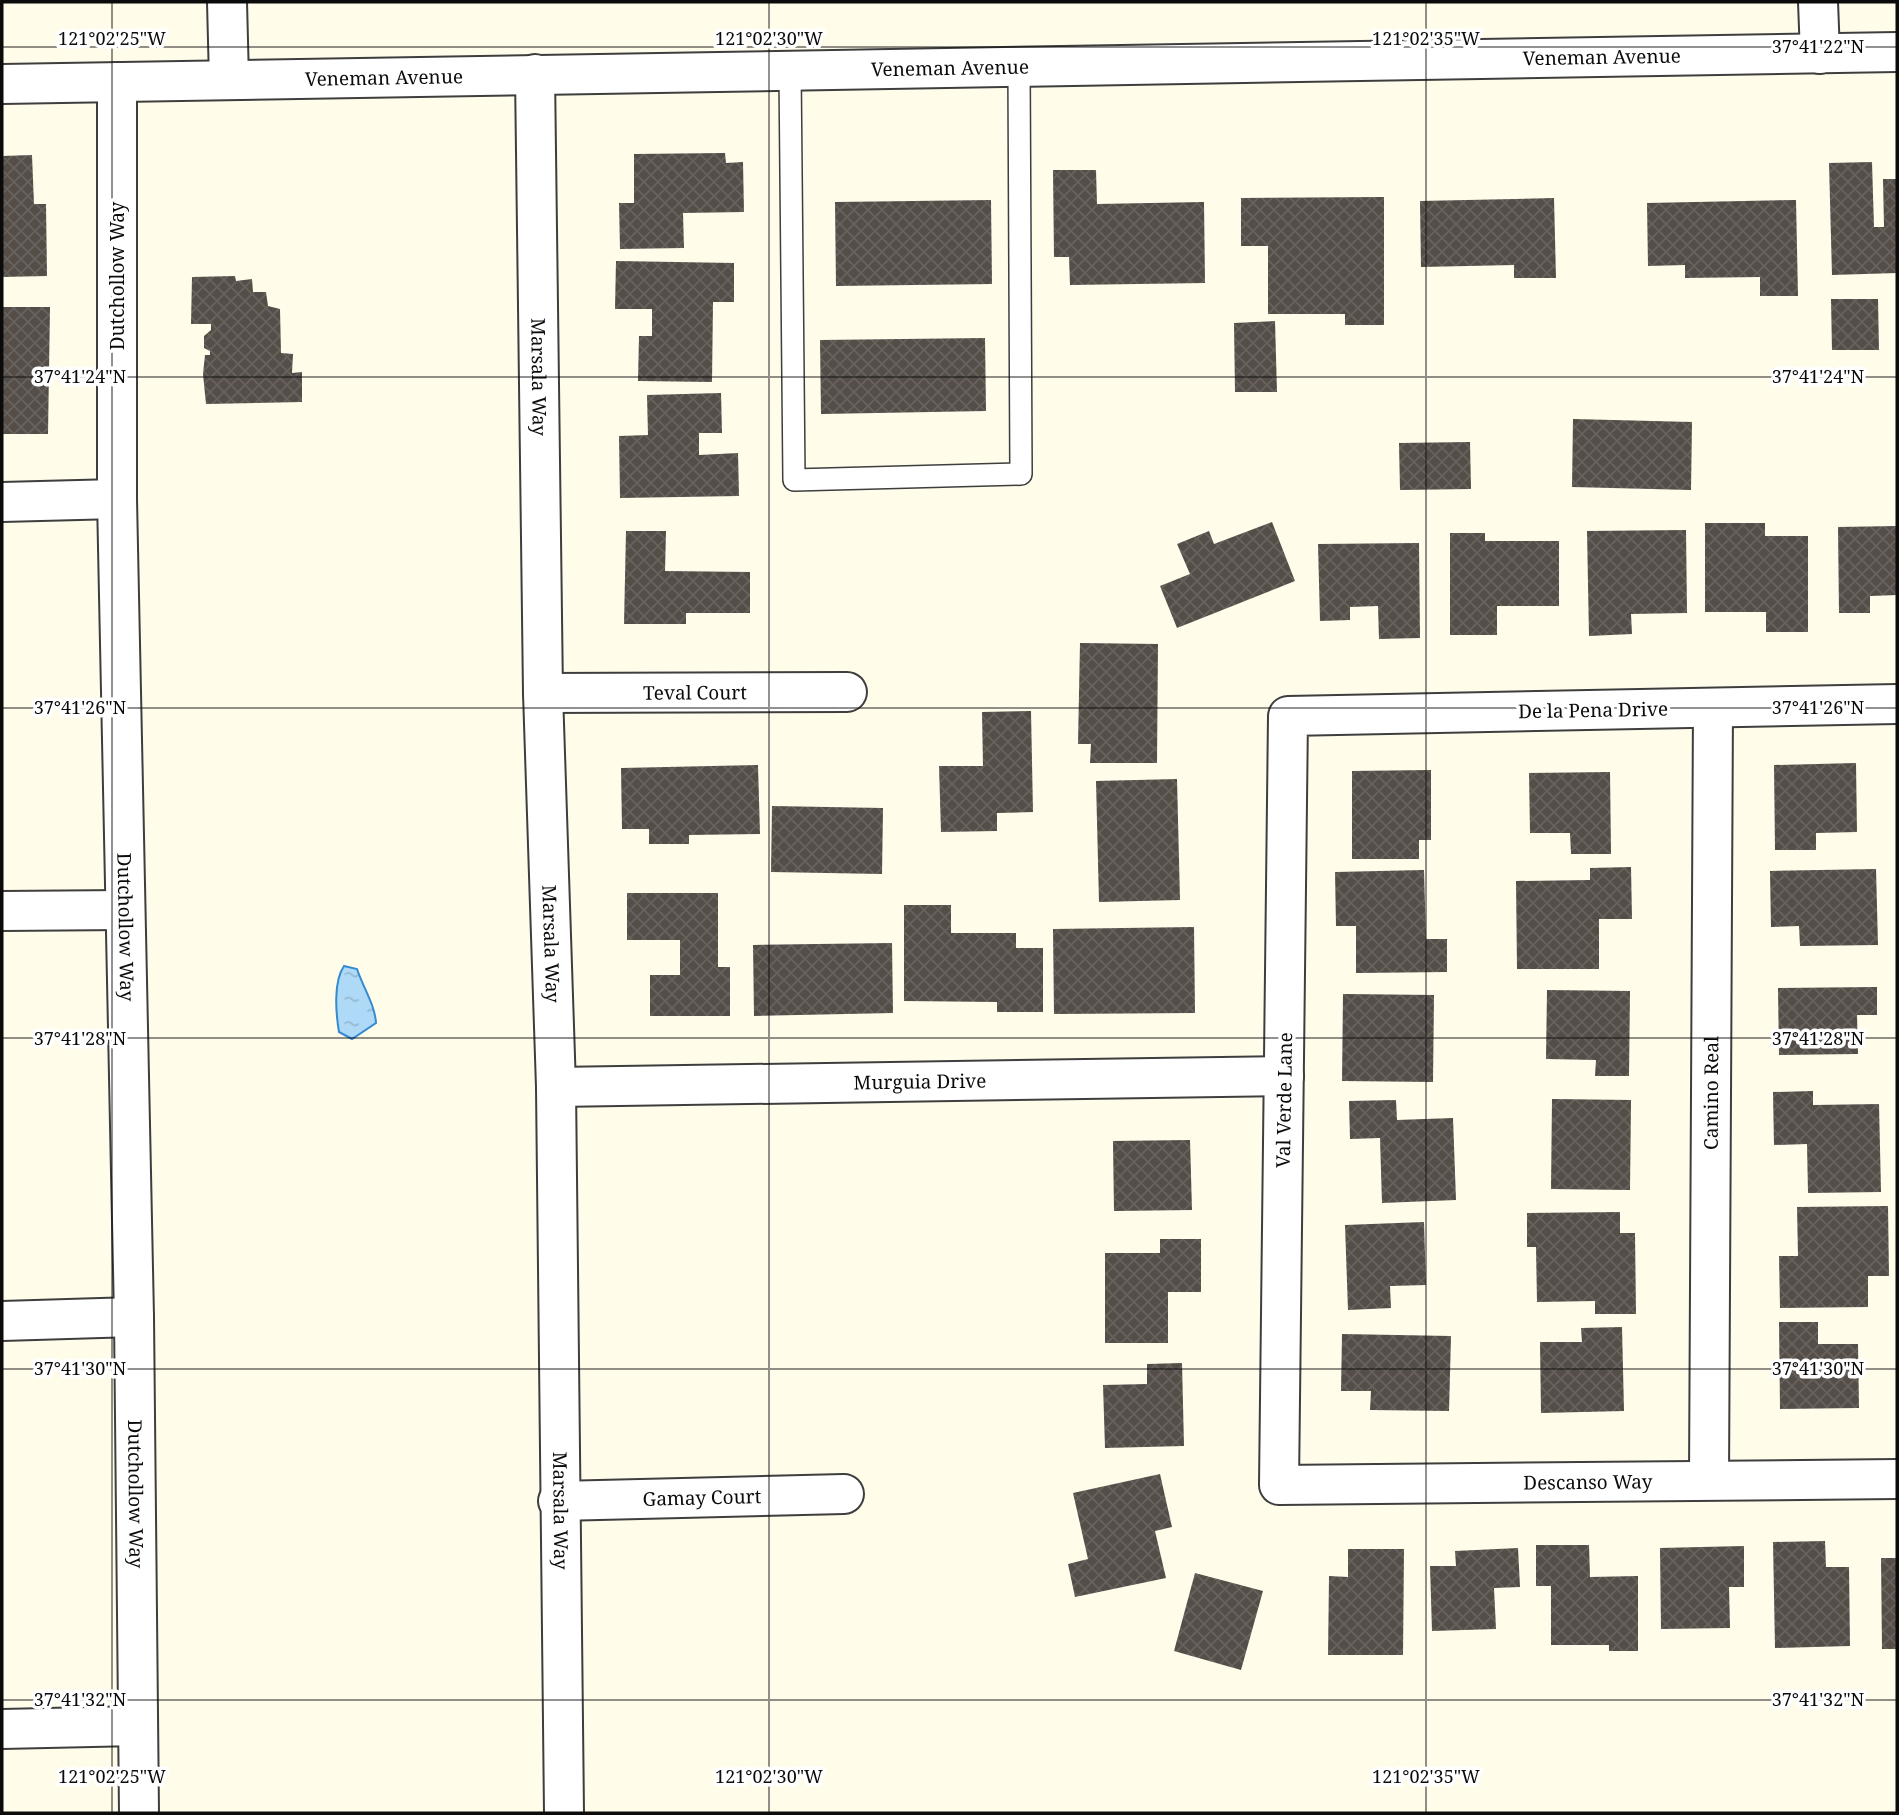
<svg xmlns="http://www.w3.org/2000/svg" width="1899" height="1815" font-family="'Noto Serif',serif">
  <defs>
    <pattern id="water-ripples" width="26" height="14" patternUnits="userSpaceOnUse" patternTransform="scale(1.75)"><rect width="26" height="14" fill="#aed9f7"/><path d="M2 4q2-2 4 0t4 0M15 11q2-2 4 0t4 0" fill="none" stroke="#94b9d2"/></pattern>
    <pattern id="building-cross-hatch" width="8" height="8" patternUnits="userSpaceOnUse" patternTransform="scale(1.75)"><rect width="8" height="8" fill="#544d48"/><path d="M0 0l8 8M0 8l8-8" fill="none" stroke="#68625e"/></pattern>
  </defs>
  <rect width="100%" height="100%" fill="#fffcea"/>
  <path fill="url(#water-ripples)" stroke="#348bcf" stroke-width="2" d="M344,966L357,969C363,987 375,1005 376,1023L352,1039L339,1032C336,1014 333,982 344,966Z"/>
  <g fill="url(#building-cross-hatch)">
    <path d="M725,153L726,163L743,162L744,212L683,213L684,248L620,249L619,203H634V154Z"/>
    <path d="M32,155L34,204H46L47,276L2,277V156Z"/>
    <path d="M1872,162L1874,227H1884L1883,179H1897V273L1832,275L1829,163Z"/>
    <path d="M1053,170H1096L1097,204L1204,202L1205,283L1070,285L1069,257H1054Z"/>
    <path d="M1384,197V325H1345V314H1268V246H1241V198Z"/>
    <path d="M1554,198L1556,278H1514V265L1421,267L1420,201Z"/>
    <path d="M991,200L992,284L836,286L835,202Z"/>
    <path d="M1796,200L1798,296H1760V277L1685,278V265L1648,266L1647,203Z"/>
    <path d="M616,261L734,263V302H713L712,382L638,381L639,336H652V309H615Z"/>
    <path d="M235,276L236,281L252,279L253,292H266L268,306L280,309L281,353L293,354L292,373L302,372V402L206,404L203,374L205,355H210V351L204,348V336L211,330V324H191L192,277Z"/>
    <path d="M1831,299H1878L1879,350H1832Z"/>
    <path d="M2,307H50L48,434H3Z"/>
    <path d="M1275,321L1277,392H1235L1234,323Z"/>
    <path d="M985,338L986,411L821,414L820,340Z"/>
    <path d="M721,393L722,433H699V455L738,453L739,496L620,498L619,436L648,435L647,395Z"/>
    <path d="M1573,419L1692,422L1691,490L1572,487Z"/>
    <path d="M1470,442L1471,489L1400,490L1399,443Z"/>
    <path d="M1272,522L1295,581L1177,628L1160,586L1190,574L1177,544L1209,531L1214,544Z"/>
    <path d="M1705,523H1765V536H1808V632H1766V612H1705Z"/>
    <path d="M1897,526V595L1870,596V613H1839L1838,527Z"/>
    <path d="M1686,530L1687,613L1631,614L1632,634L1589,636L1587,531Z"/>
    <path d="M626,531H666L665,571L750,572V613H686V624H624Z"/>
    <path d="M1450,533H1485V541H1559V606H1497V635H1450Z"/>
    <path d="M1419,543L1420,638L1379,639L1378,606L1350,607V620L1320,621L1318,544Z"/>
    <path d="M1080,643L1158,644L1157,763H1090L1091,744H1078Z"/>
    <path d="M1031,711L1033,812L997,813V831L941,832L939,766H983L982,712Z"/>
    <path d="M1856,763L1857,832L1816,833V850H1775L1774,765Z"/>
    <path d="M758,765L760,834L689,835V844H649V829H622L621,768Z"/>
    <path d="M1431,770V840H1419V859H1352V771Z"/>
    <path d="M1610,772L1611,854H1571L1570,833H1530L1529,773Z"/>
    <path d="M1177,779L1180,900L1099,902L1096,781Z"/>
    <path d="M772,806L883,808L882,874L771,872Z"/>
    <path d="M1631,867L1632,919H1599V969H1517L1516,881L1590,880V868Z"/>
    <path d="M1876,869L1878,945L1800,946L1799,926L1771,927L1770,871Z"/>
    <path d="M1424,870L1426,939H1447V972L1356,973V926H1336L1335,872Z"/>
    <path d="M627,893H718V967H730V1016H650V975H680V940H627Z"/>
    <path d="M904,905H951V933H1016V948H1043V1012H997V1002L904,1001Z"/>
    <path d="M1194,927L1195,1013L1054,1014L1053,929Z"/>
    <path d="M892,943L893,1013L754,1016L753,945Z"/>
    <path d="M1877,987V1015H1857L1858,1054L1779,1055L1778,988Z"/>
    <path d="M1547,990L1630,991L1629,1076H1595L1596,1060L1546,1059Z"/>
    <path d="M1343,994L1434,995L1433,1082L1342,1081Z"/>
    <path d="M1813,1091V1105L1879,1104L1881,1192L1808,1193L1807,1144L1774,1145L1773,1092Z"/>
    <path d="M1552,1099L1631,1100L1630,1190L1551,1189Z"/>
    <path d="M1396,1100L1397,1120L1453,1118L1456,1200L1382,1203L1380,1138L1350,1139L1349,1101Z"/>
    <path d="M1190,1140L1192,1210L1114,1211L1113,1141Z"/>
    <path d="M1888,1206L1889,1276H1868V1307L1780,1308L1779,1256H1798L1797,1207Z"/>
    <path d="M1620,1212V1233H1635L1636,1314H1595V1301L1537,1302L1536,1247H1527V1213Z"/>
    <path d="M1424,1222L1426,1285L1390,1286L1391,1308L1348,1310L1345,1225Z"/>
    <path d="M1160,1239H1201V1292H1168V1343H1105V1253H1160Z"/>
    <path d="M1779,1322H1818V1344H1858L1859,1408L1780,1409Z"/>
    <path d="M1622,1327L1624,1411L1541,1413L1540,1342H1582L1581,1328Z"/>
    <path d="M1342,1334L1451,1336L1449,1411L1370,1410L1371,1391H1341Z"/>
    <path d="M1182,1363L1184,1446L1105,1448L1103,1385L1147,1384V1364Z"/>
    <path d="M1160,1474L1172,1527L1155,1531L1166,1578L1075,1597L1068,1564L1088,1559L1073,1493Z"/>
    <path d="M1825,1541L1826,1567H1849L1850,1646L1775,1648L1773,1542Z"/>
    <path d="M1536,1545H1589L1590,1577L1638,1576V1651H1609V1645H1551V1586H1536Z"/>
    <path d="M1744,1546V1587H1729L1730,1628L1661,1629L1660,1548Z"/>
    <path d="M1518,1548L1520,1587L1494,1588L1496,1629L1432,1631L1430,1566H1456L1455,1551Z"/>
    <path d="M1348,1549H1404L1403,1655H1328L1329,1576L1348,1577Z"/>
    <path d="M1881,1558H1897V1649H1882Z"/>
    <path d="M1195,1573L1263,1591L1241,1670L1174,1651Z"/>
  </g>
  <g fill="none" stroke-linecap="round" stroke-linejoin="round">
    <defs>
      <path id="lane" d="M790,70L794,480L1021,474L1019,67"/>
      <g id="street">
        <path d="M227,2L229,80"/>
        <path d="M1818,2L1820,54"/>
        <path id="s1" d="M535,74L543,693L556,1087L564,1813"/>
        <path id="s2" d="M117,82V499L134,1317L139,1813"/>
        <path id="s3" d="M2,84L1897,52"/>
        <path d="M2,502L117,499"/>
        <path id="s4" d="M543,693L847,692"/>
        <path id="s5" d="M1897,704L1288,716L1279,1485L1897,1479"/>
        <path d="M2,911L124,910"/>
        <path id="s6" d="M556,1087L1284,1076"/>
        <path d="M2,1321L134,1317"/>
        <path id="s7" d="M1709,1480L1713,708"/>
        <path id="s8" d="M558,1501L844,1494"/>
        <path d="M2,1729L137,1726"/>
      </g>
    </defs>
    <use href="#lane" stroke="#3e3e3e" stroke-width="24"/>
    <use href="#street" stroke="#3e3e3e" stroke-width="42"/>
    <use href="#lane" stroke="#fff" stroke-width="21"/>
    <use href="#street" stroke="#fff" stroke-width="38"/>
  </g>
  <path fill="none" stroke="#0b0b0b" stroke-width="2" stroke-opacity="0.45" d="M112,2V1813M769,2V1813M1426,2V1813M2,47H1897M2,377H1897M2,708H1897M2,1038H1897M2,1369H1897M2,1700H1897"/>
  <g text-anchor="middle" dominant-baseline="central" stroke-width="7" stroke-linejoin="round" paint-order="stroke">
    <g font-size="19" fill="#0b0b0b" stroke="#fff">
      <text stroke="none"><textPath href="#s3" startOffset="1600">Veneman Avenue</textPath></text>
      <text stroke="none"><textPath href="#s3" startOffset="948">Veneman Avenue</textPath></text>
      <text stroke="none"><textPath href="#s3" startOffset="382">Veneman Avenue</textPath></text>
      <text transform="translate(117 276) rotate(-90)">Dutchollow Way</text>
      <text stroke="none"><textPath href="#s1" startOffset="303">Marsala Way</textPath></text>
      <text stroke="none"><textPath href="#s4" startOffset="152">Teval Court</textPath></text>
      <text transform="translate(1593 710) rotate(-1)">De la Pena Drive</text>
      <text stroke="none"><textPath href="#s2" startOffset="845">Dutchollow Way</textPath></text>
      <text stroke="none"><textPath href="#s1" startOffset="870">Marsala Way</textPath></text>
      <text stroke="none"><textPath href="#s6" startOffset="364">Murguia Drive</textPath></text>
      <text stroke="none"><textPath href="#s7" startOffset="387">Camino Real</textPath></text>
      <text transform="translate(1284 1100) rotate(-89)">Val Verde Lane</text>
      <text stroke="none"><textPath href="#s5" startOffset="1687">Descanso Way</textPath></text>
      <text stroke="none"><textPath href="#s2" startOffset="1412">Dutchollow Way</textPath></text>
      <text stroke="none"><textPath href="#s8" startOffset="144">Gamay Court</textPath></text>
      <text stroke="none"><textPath href="#s1" startOffset="1437">Marsala Way</textPath></text>
    </g>
  </g>
  <g font-size="18" text-anchor="middle" fill="#0b0b0b" stroke="#fff" stroke-width="7" stroke-linejoin="round" paint-order="stroke">
    <text x="112" y="45">121°02'25"W</text>
    <text x="769" y="45">121°02'30"W</text>
    <text x="1426" y="45">121°02'35"W</text>
    <text x="1818" y="53">37°41'22"N</text>
    <text x="1818" y="383">37°41'24"N</text>
    <text x="80" y="383">37°41'24"N</text>
    <text x="1818" y="714">37°41'26"N</text>
    <text x="80" y="714">37°41'26"N</text>
    <text x="1818" y="1045">37°41'28"N</text>
    <text x="80" y="1045">37°41'28"N</text>
    <text x="1818" y="1375">37°41'30"N</text>
    <text x="80" y="1375">37°41'30"N</text>
    <text x="1818" y="1706">37°41'32"N</text>
    <text x="80" y="1706">37°41'32"N</text>
    <text x="112" y="1783">121°02'25"W</text>
    <text x="769" y="1783">121°02'30"W</text>
    <text x="1426" y="1783">121°02'35"W</text>
  </g>
  <rect width="1899" height="1815" fill="none" stroke="#0b0b0b" stroke-width="7"/>
</svg>
